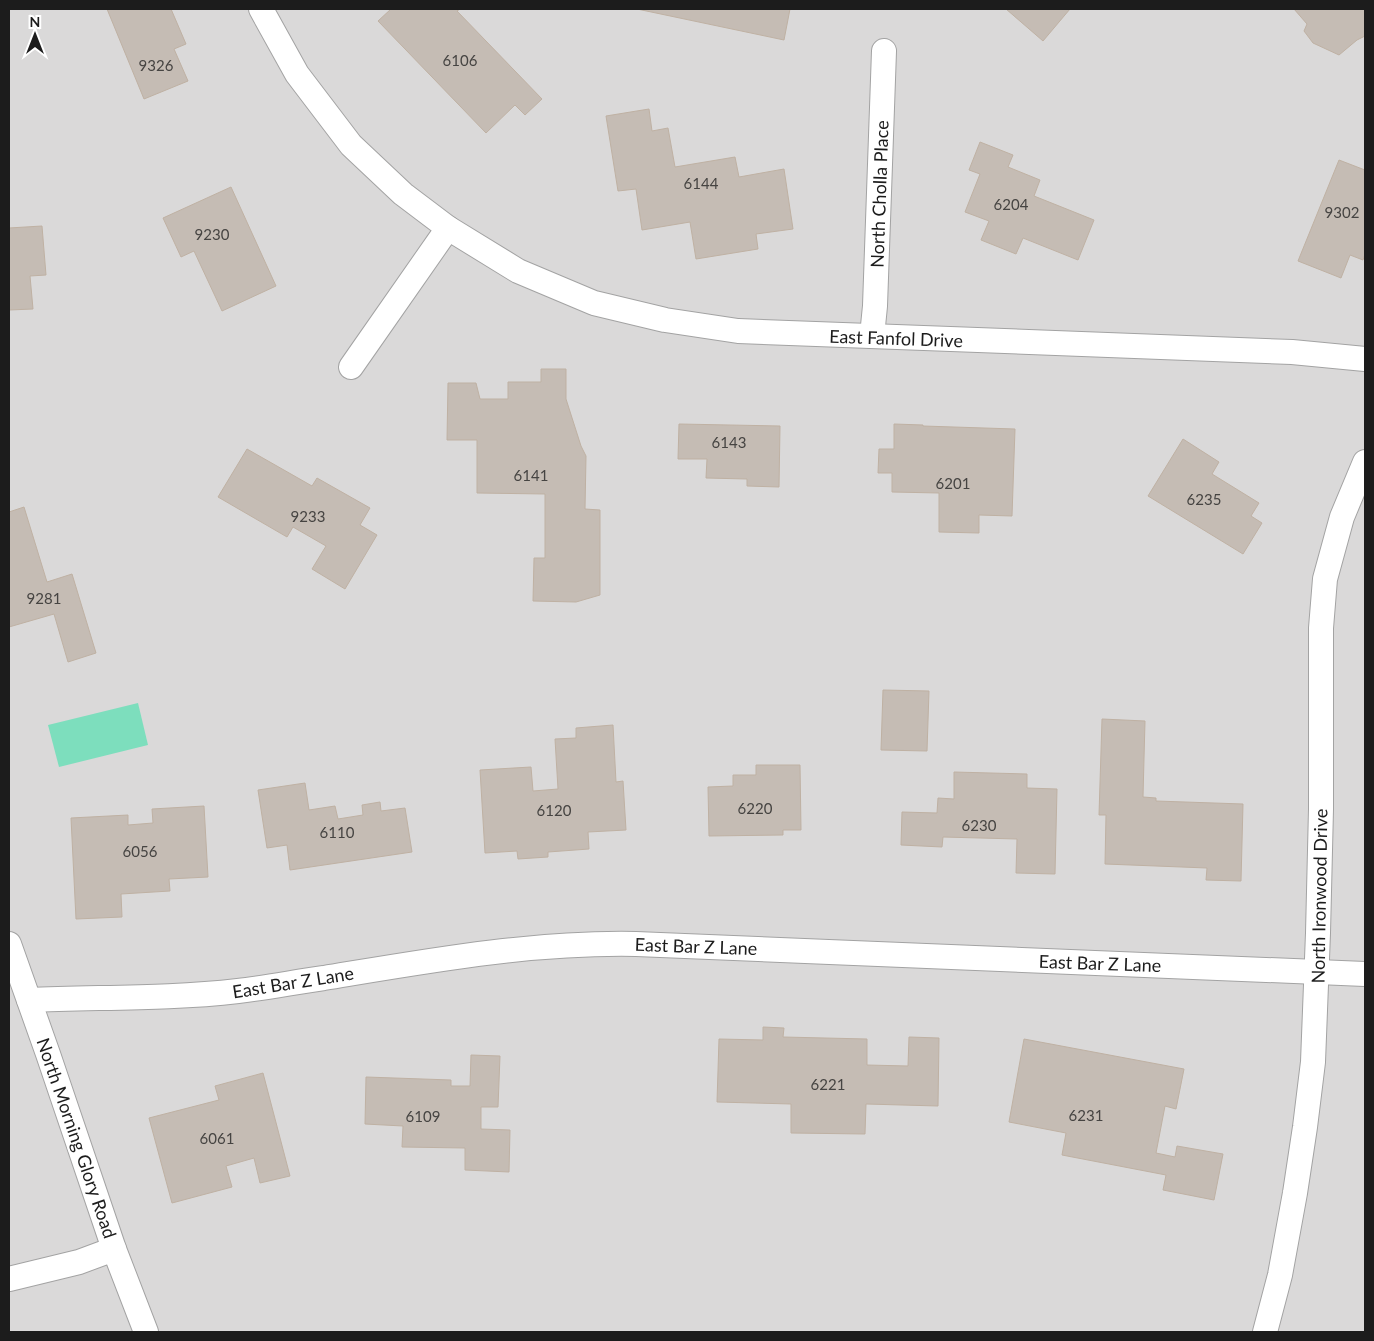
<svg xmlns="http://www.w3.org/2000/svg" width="1374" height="1341" font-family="Lato,sans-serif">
  <rect width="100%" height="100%" fill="#edeae1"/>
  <rect fill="#dad9d9" x="9" y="9" width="1356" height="1323"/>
  <path fill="#7ddebd" d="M138,703L148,745L59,767L48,725Z"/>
  <g fill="#c5bcb4" stroke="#bfb1a3">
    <path d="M107,9H171L186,44L174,49L188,81L144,99Z"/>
    <path d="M391,9H460L457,11L542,99L525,115L515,105L486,133L378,21Z"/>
    <path d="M637,9H790L784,40Z"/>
    <path d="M1006,9H1070L1043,41Z"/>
    <path d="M1294,9H1365V36L1357,40L1339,55L1313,43L1304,31L1307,24Z"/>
    <path d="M649,109L652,131L668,128L675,167L735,157L739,177L784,169L793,229L756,234L758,249L696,259L690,222L642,230L636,189L618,191L606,116Z"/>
    <path d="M980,142L1013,155L1008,167L1040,180L1034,196L1094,220L1078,260L1023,238L1016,254L981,240L989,221L965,212L980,174L969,170Z"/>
    <path d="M1339,160L1365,170V254L1363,260L1350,255L1341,278L1298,261Z"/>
    <path d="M231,187L276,286L222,311L194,251L181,257L163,218Z"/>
    <path d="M42,226L46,275L30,276L33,309L9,310V228Z"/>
    <path d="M541,369H566V399L581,446L586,456L585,509L600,510V595L576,602L533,601L534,558H545V494L477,493V440H447L448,383H476L480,399H508V382H541Z"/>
    <path d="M679,424L780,426L779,487L747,486V479L706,478L707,459H678Z"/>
    <path d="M894,424L923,425V426L1015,429L1012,516L979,515V533L939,532V493L892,492V473H878L879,449H894Z"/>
    <path d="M1183,439L1219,462L1212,474L1259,503L1251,516L1262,523L1243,554L1148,496Z"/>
    <path d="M247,449L312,486L317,478L370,508L360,525L377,535L345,589L312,569L326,546L293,527L287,537L218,497Z"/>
    <path d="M24,507L47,582L72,574L96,653L68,662L54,614L9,627V512Z"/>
    <path d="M883,690L929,691L927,751L881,750Z"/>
    <path d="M1102,719L1145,721L1143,797L1156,798V801L1243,804L1241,881L1206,880L1207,868L1105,864L1106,815H1099Z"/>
    <path d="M613,725L616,782L623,781L626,830L588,832L589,849L548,852V857L518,859L517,851L485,853L480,770L531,767L533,791L558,789L555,739L576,738V728Z"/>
    <path d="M756,765H800L801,830H783V835L709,836L708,787L733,786V775H756Z"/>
    <path d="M954,772L1027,774V788L1057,789L1055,874L1016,873L1017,839L943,837L942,847L901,845L902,812L937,813L938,798L954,799Z"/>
    <path d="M305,783L309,810L335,806L338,819L363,815L362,805L380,802L381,811L405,808L412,852L290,870L287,845L267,848L258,790Z"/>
    <path d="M204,806L208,877L169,879L170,891L121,894L122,917L76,919L71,818L128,815V825L153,823L152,809Z"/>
    <path d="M763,1027L784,1028L783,1037L867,1039V1065L908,1066L909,1037L939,1038L938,1106L866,1104L865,1134L791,1133V1104L717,1102L719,1039L763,1040Z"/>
    <path d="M1024,1039L1184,1069L1176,1109L1165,1106L1156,1153L1175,1157L1177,1146L1223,1154L1214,1200L1163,1190L1166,1175L1062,1155L1066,1133L1009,1122Z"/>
    <path d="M471,1055L500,1056L498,1107H481V1129L510,1130L509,1172L465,1170V1148L402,1147L403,1126L365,1124L366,1077L451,1080V1086H470Z"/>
    <path d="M263,1073L290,1176L260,1183L254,1158L226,1166L232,1187L172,1203L149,1118L219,1100L215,1086Z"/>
  </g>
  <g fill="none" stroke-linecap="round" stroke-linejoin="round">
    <defs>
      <g id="street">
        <path d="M261,9L297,74L351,145L403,194L448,228L518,271L594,303L665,320L738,331L1292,352L1365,359"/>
        <path d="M872,336L875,306L884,51"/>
        <path d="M351,367L448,228"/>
        <path d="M9,944L48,1054L114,1249L146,1332"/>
        <path d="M29,1000C99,997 169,999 238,991C266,988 295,982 324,978C427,961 531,942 636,944L1365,974"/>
        <path d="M9,1279L79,1262L114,1249"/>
        <path d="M1265,1332L1280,1275L1295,1193L1305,1127L1313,1062L1318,933L1321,809V628L1325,579L1342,517L1365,462"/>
      </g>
    </defs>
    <use href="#street" stroke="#a3a3a3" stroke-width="26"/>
    <use href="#street" stroke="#fff" stroke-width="24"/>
  </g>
  <g text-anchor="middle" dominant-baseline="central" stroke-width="4" stroke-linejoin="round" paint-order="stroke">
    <g font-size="15" fill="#464442">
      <text x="460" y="60">6106</text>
      <text x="156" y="65">9326</text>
      <text x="701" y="183">6144</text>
      <text x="1011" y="204">6204</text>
      <text x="1342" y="212">9302</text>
      <text x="212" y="234">9230</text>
      <text x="729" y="442">6143</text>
      <text x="531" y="475">6141</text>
      <text x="953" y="483">6201</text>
      <text x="1204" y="499">6235</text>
      <text x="308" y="516">9233</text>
      <text x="44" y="598">9281</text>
      <text x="755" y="808">6220</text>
      <text x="554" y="810">6120</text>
      <text x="979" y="825">6230</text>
      <text x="337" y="832">6110</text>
      <text x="140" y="851">6056</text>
      <text x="828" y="1084">6221</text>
      <text x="1086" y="1115">6231</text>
      <text x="423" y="1116">6109</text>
      <text x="217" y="1138">6061</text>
    </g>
    <g font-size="18" fill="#1c1c1c" stroke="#fff">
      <text transform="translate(879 194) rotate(-88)">North Cholla Place</text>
      <text transform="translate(896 338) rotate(2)">East Fanfol Drive</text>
      <text transform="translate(1319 896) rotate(-89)">North Ironwood Drive</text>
      <text transform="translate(696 946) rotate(2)">East Bar Z Lane</text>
      <text transform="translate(1100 963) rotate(2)">East Bar Z Lane</text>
      <text transform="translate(293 982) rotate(-9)">East Bar Z Lane</text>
      <text transform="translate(77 1138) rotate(71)">North Morning Glory Road</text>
    </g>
  </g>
  <rect width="1374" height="1341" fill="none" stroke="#1c1c1c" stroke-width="20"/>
  <g transform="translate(35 35)" stroke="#ffffff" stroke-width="4" paint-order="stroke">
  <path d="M0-4L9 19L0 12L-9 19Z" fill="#1c1c1c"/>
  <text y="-8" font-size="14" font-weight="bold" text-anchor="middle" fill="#1c1c1c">N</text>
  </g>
</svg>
